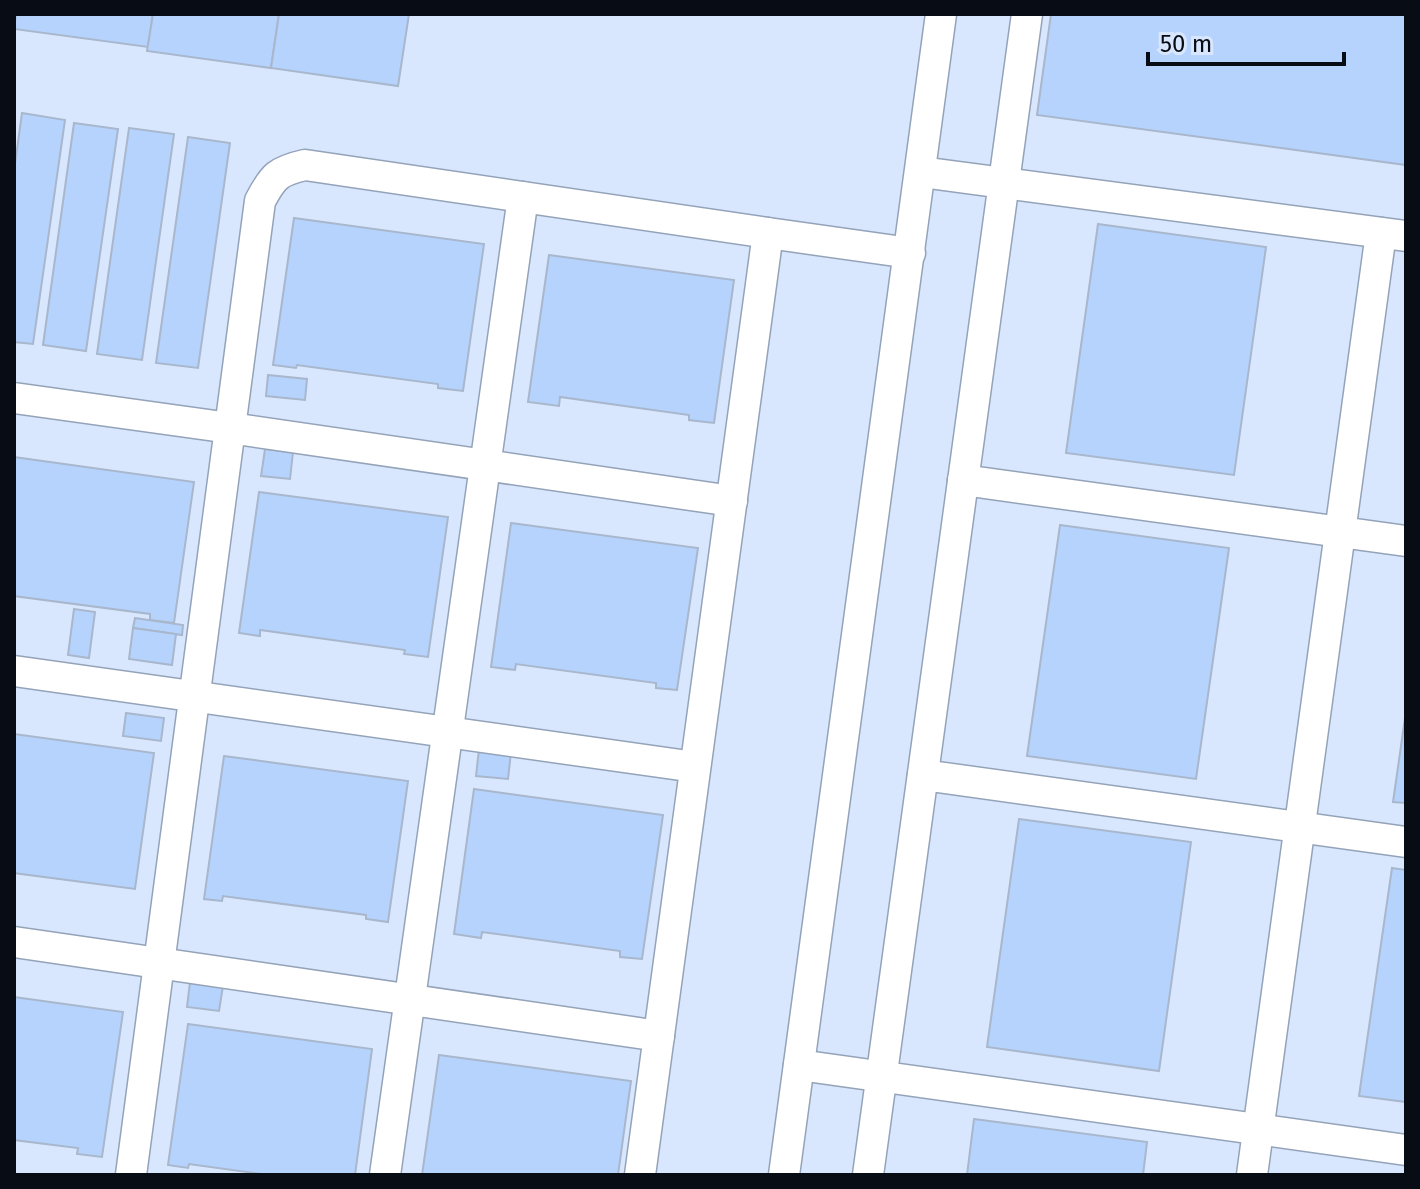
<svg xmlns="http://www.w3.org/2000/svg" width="1420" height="1189" font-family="'Fira Sans',sans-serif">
  <rect width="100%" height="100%" fill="#d8e7fe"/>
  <g fill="#b6d3fd" stroke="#a8b7cc" stroke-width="2">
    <path d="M16,14H153L148,47L14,29Z"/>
    <path d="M153,14H279L271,68L147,51Z"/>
    <path d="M279,14H409L398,86L271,68Z"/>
    <path d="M1051,14H1406V165L1037,115Z"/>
    <path d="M22,113L65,120L33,344L14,342V171Z"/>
    <path d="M74,123L118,129L86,351L43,345Z"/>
    <path d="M129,128L174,134L142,360L97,354Z"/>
    <path d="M188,137L230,143L198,368L156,363Z"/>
    <path d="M294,218L484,244L463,391L438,388V384L297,365L296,368L273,365Z"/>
    <path d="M1098,224L1266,247L1234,475L1066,453Z"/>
    <path d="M549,255L734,280L714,423L689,420V415L560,397L559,406L528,402Z"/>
    <path d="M268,375L307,379L305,400L266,396Z"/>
    <path d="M265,449L293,452L290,479L261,476Z"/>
    <path d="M14,457L194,482L174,623L150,620V614L14,596Z"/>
    <path d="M259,492L448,517L428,657L404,654L405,650L260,630V636L239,633Z"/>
    <path d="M511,523L698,548L677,690L656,688V683L516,664L515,670L491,667Z"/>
    <path d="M1060,525L1229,548L1196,779L1027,756Z"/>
    <path d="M74,609L95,612L89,658L68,655Z"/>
    <path d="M135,618L183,625L182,635L133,628Z"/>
    <path d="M133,628L176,634L172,665L129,659Z"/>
    <path d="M1406,711V803L1393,802Z"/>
    <path d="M126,713L164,718L161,741L123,736Z"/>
    <path d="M14,734L154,753L135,889L14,873Z"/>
    <path d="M479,749L511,752L508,779L476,776Z"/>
    <path d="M224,756L408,781L388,922L366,919V915L223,896L222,901L204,899Z"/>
    <path d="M474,789L663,815L642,959L620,957V951L482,932L481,938L454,934Z"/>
    <path d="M1019,819L1191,842L1159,1071L987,1047Z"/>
    <path d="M1392,868L1406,870V1102L1359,1096Z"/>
    <path d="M190,982L223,986L219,1011L187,1007Z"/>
    <path d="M14,997L123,1012L102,1157L77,1154L78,1148L14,1140Z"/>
    <path d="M188,1024L372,1049L355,1175H269L189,1164L188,1168L168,1165Z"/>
    <path d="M439,1055L631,1081L618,1175H422Z"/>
    <path d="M974,1119L1147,1142L1143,1175H967Z"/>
  </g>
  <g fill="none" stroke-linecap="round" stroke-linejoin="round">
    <defs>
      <g id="minor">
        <path d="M921,172L1406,236"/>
        <path d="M768,233L910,253"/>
        <path d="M14,398L230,428L260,201C273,176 278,171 305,165L768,233L640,1175"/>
        <path d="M963,480L1406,541"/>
        <path d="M14,671L695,767"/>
        <path d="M923,775L1406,842"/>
        <path d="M14,942L659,1036"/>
        <path d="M799,1065L1406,1150"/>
        <path d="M131,1175L230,428L732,501"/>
        <path d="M385,1175L523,197"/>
        <path d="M784,1175L941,14"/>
        <path d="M868,1175L1027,14"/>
        <path d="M1252,1175L1381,233"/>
      </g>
    </defs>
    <use href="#minor" stroke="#94a3b8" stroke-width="33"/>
    <use href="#minor" stroke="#fff" stroke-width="30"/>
  </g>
  <rect width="1420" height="1189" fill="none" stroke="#080c14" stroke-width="32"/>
  <path d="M1148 52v12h196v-12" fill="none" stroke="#080c14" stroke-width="4"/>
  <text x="1160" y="52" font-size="24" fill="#080c14" stroke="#d8e7fe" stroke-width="6" paint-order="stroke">50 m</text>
</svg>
